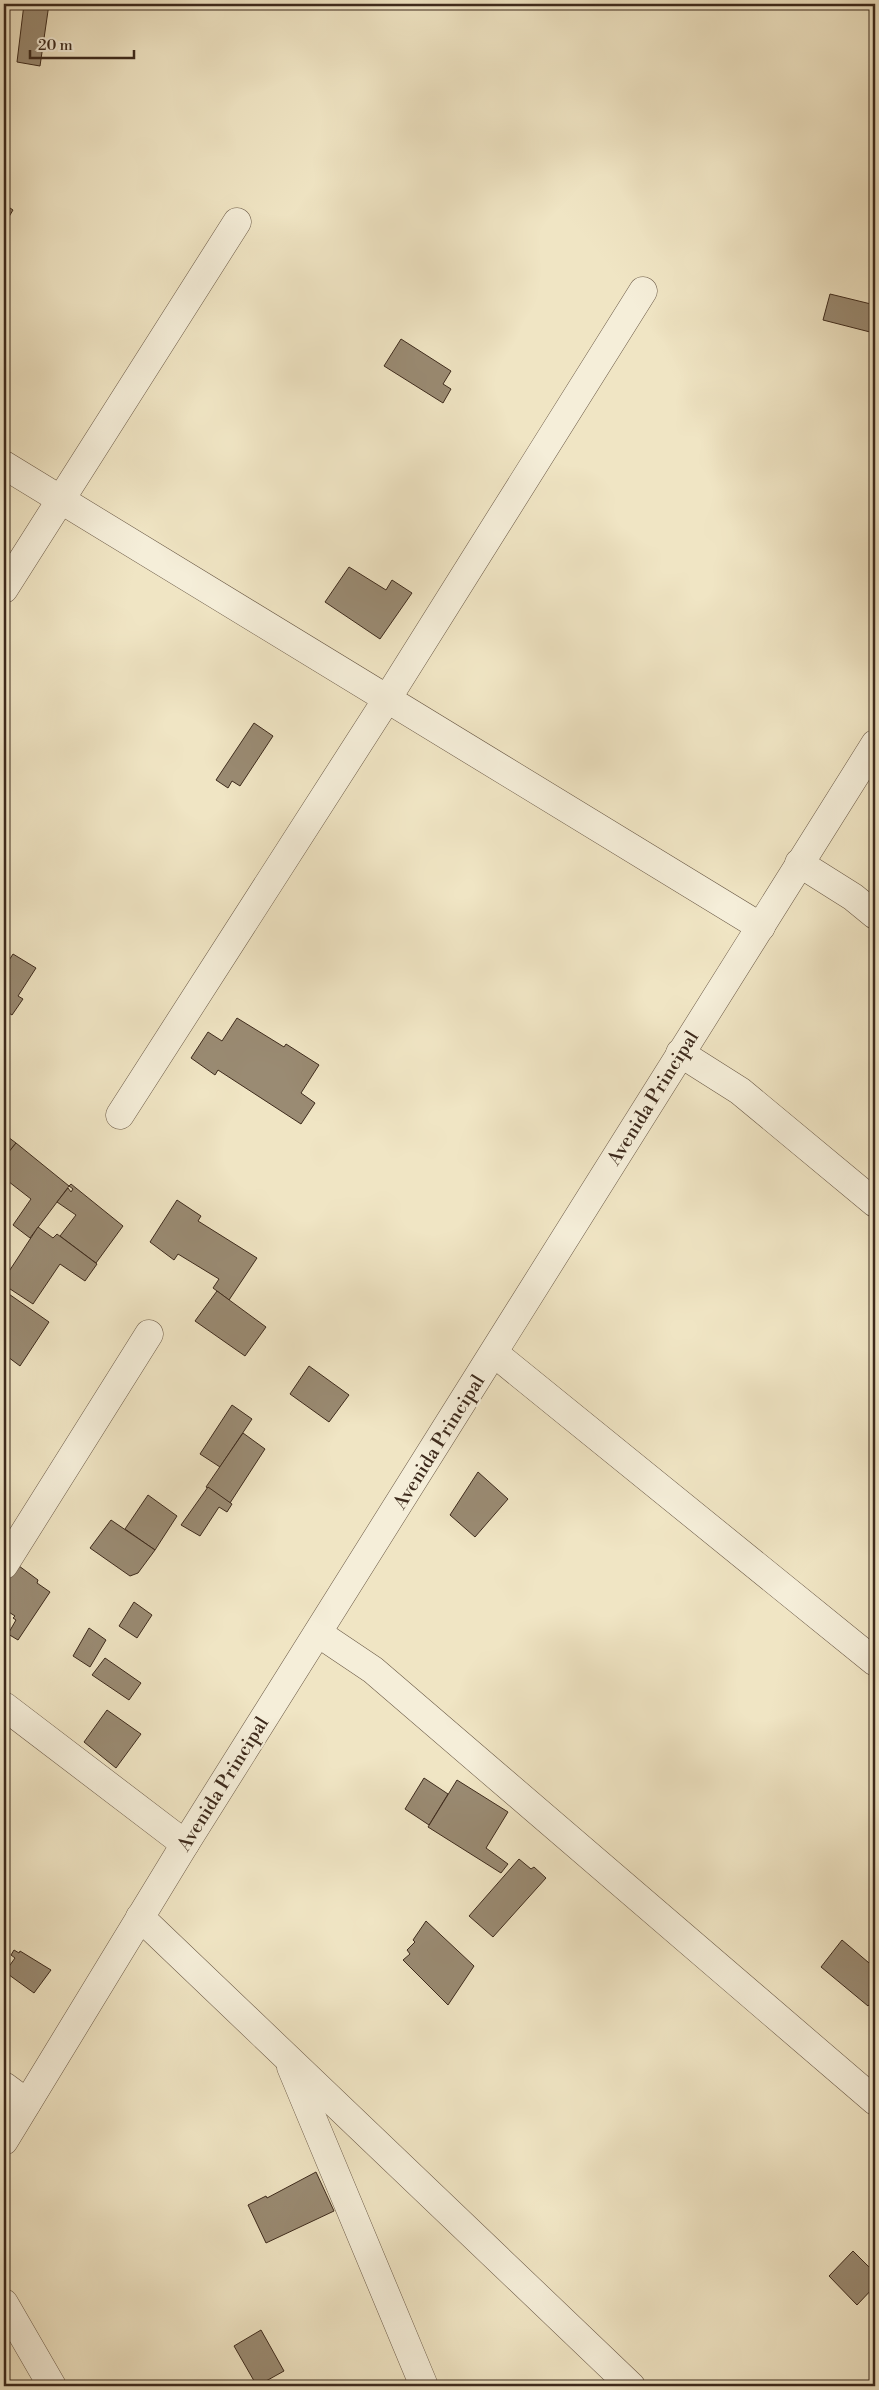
<svg xmlns="http://www.w3.org/2000/svg" width="879" height="2390" font-family="'Libre Bodoni',serif">
  <rect width="100%" height="100%" fill="#f0e5c4"/>
  <filter id="stains"><feTurbulence type="fractalNoise" baseFrequency=".004" numOctaves="4"/><feColorMatrix values="0 0 0 0 .2 0 0 0 0 .09 0 0 0 0 .02 0 0 0 .5 -.17"/></filter>
  <radialGradient id="worn" r=".72"><stop offset=".6" stop-color="#630" stop-opacity="0"/><stop offset="1" stop-color="#630" stop-opacity=".3"/></radialGradient>
  <g fill="#9a8b73" stroke="#3d2a1c">
    <path d="M24,4H49L40,66L17,62Z"/>
    <path d="M4,204L13,210L4,225Z"/>
    <path d="M830,294L875,305L870,332L823,320Z"/>
    <path d="M401,339L451,371L443,384L451,389L443,403L384,366Z"/>
    <path d="M349,567L386,590L392,580L412,593L380,639L325,602Z"/>
    <path d="M254,723L273,736L240,786L232,781L228,788L216,780Z"/>
    <path d="M13,954L36,968L18,996L23,999L12,1015L4,1010V968Z"/>
    <path d="M237,1018L284,1047L286,1044L319,1065L301,1093L315,1103L301,1124L218,1070L215,1075L191,1058L208,1032L222,1041Z"/>
    <path d="M4,1134L16,1143L4,1158Z"/>
    <path d="M16,1143L69,1186L30,1238L13,1225L31,1199L4,1178V1158Z"/>
    <path d="M71,1184L123,1226L96,1263L60,1236L76,1215L57,1202L68,1188L71,1192L73,1189L69,1186Z"/>
    <path d="M177,1200L201,1216L198,1221L257,1258L229,1300L213,1288L219,1279L178,1254L174,1260L150,1242Z"/>
    <path d="M38,1227L53,1238L57,1234L97,1264L85,1281L60,1264L33,1304L4,1285V1279Z"/>
    <path d="M217,1291L266,1327L245,1356L195,1321Z"/>
    <path d="M6,1292L49,1322L20,1366L4,1354V1296Z"/>
    <path d="M309,1366L349,1395L329,1422L290,1394Z"/>
    <path d="M232,1405L252,1419L220,1467L200,1454Z"/>
    <path d="M243,1433L265,1449L230,1503L206,1487Z"/>
    <path d="M478,1472L508,1499L475,1537L450,1515Z"/>
    <path d="M208,1487L232,1504L227,1512L219,1507L200,1536L181,1525Z"/>
    <path d="M148,1495L177,1516L155,1550L125,1529Z"/>
    <path d="M111,1520L155,1550L138,1573L130,1576L90,1548Z"/>
    <path d="M15,1563L38,1580L37,1583L50,1592L18,1640L8,1634L16,1620L13,1618L15,1616L4,1609V1579Z"/>
    <path d="M134,1602L152,1615L137,1638L119,1626Z"/>
    <path d="M89,1628L106,1640L90,1667L73,1656Z"/>
    <path d="M105,1658L141,1683L129,1700L92,1675Z"/>
    <path d="M107,1710L141,1734L116,1768L84,1742Z"/>
    <path d="M424,1778L448,1794L429,1825L405,1809Z"/>
    <path d="M457,1780L508,1812L486,1848L508,1864L501,1873L428,1827Z"/>
    <path d="M519,1859L531,1869L534,1867L546,1878L493,1937L469,1916Z"/>
    <path d="M426,1921L474,1966L448,2005L403,1960L410,1954L407,1950L415,1942L413,1940Z"/>
    <path d="M842,1940L875,1968V1998L868,2006L821,1967Z"/>
    <path d="M14,1950L19,1953L20,1951L51,1970L34,1993L5,1972L15,1958L11,1955Z"/>
    <path d="M316,2172L334,2211L266,2243L248,2205L266,2196L267,2198Z"/>
    <path d="M853,2251L875,2273V2286L857,2305L829,2276Z"/>
    <path d="M261,2330L284,2371L257,2386L234,2346Z"/>
  </g>
  <g fill="none" stroke-linecap="round" stroke-linejoin="round">
    <defs>
      <g id="minor">
        <path d="M4,465L761,927"/>
        <path d="M4,589L237,222"/>
        <path d="M799,863L853,897L875,915"/>
        <path d="M680,1053L740,1091L875,1203"/>
        <path d="M120,1115L387,699L643,291"/>
        <path d="M494,1353L875,1662"/>
        <path d="M4,1565L149,1334"/>
        <path d="M318,1633L373,1670L875,2101"/>
        <path d="M4,1706L185,1844"/>
        <path d="M140,1917L631,2386"/>
        <path d="M291,2067L424,2386"/>
        <path d="M4,2086L27,2103"/>
        <path d="M4,2141L185,1844L875,744"/>
        <path d="M4,2303L52,2386"/>
      </g>
    </defs>
    <use href="#minor" stroke="#6a5946" stroke-width="29"/>
    <use href="#minor" stroke="#f5eed9" stroke-width="28"/>
  </g>
  <g text-anchor="middle" dominant-baseline="central" stroke-width="4.5" stroke-linejoin="round" paint-order="stroke">
    <g font-size="19" fill="#3d2a1c" stroke="#f5eed9">
      <text transform="translate(653 1098) rotate(-58)">Avenida Principal</text>
      <text transform="translate(439 1442) rotate(-58)">Avenida Principal</text>
      <text transform="translate(223 1784) rotate(-58)">Avenida Principal</text>
    </g>
  </g>
  <rect width="879" height="2390" fill="none" stroke="#f0e5c4" stroke-width="20"/>
  <rect x="5" y="5" width="869" height="2380" fill="none" stroke="#3d2a1c" stroke-width="2.5"/>
  <rect x="10" y="10" width="859" height="2370" fill="none" stroke="#3d2a1c"/>
  <path d="M30 50v8h104v-8" fill="none" stroke="#3d2a1c" stroke-width="2.5"/>
  <text x="38" y="50" font-size="15" fill="#3d2a1c" stroke="#f5eed9" stroke-width="4" paint-order="stroke">20 m</text>
  <rect width="100%" height="100%" filter="url(#stains)"/>
  <rect width="100%" height="100%" fill="url(#worn)"/>
</svg>
